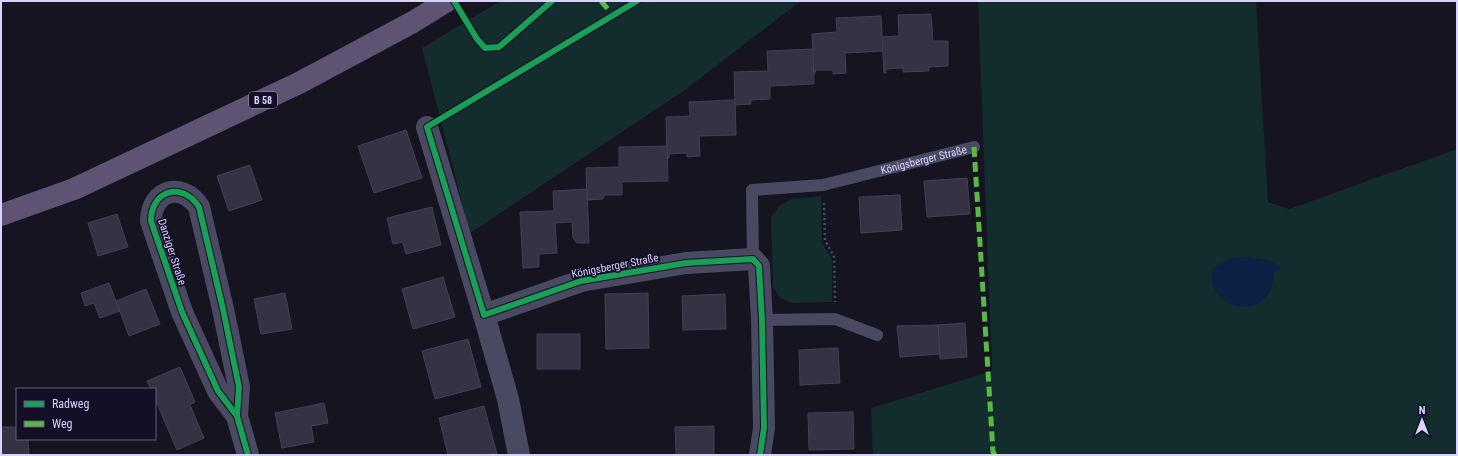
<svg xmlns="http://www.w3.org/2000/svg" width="1458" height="456" font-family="'Roboto Condensed',sans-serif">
  <rect width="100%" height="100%" fill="#161421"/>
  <g fill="#132c2d">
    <path d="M500,1H801L682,92L470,233L422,48Z"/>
    <path d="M978,1H1256L1268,202L1289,209L1457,149V455H873L871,408L992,371Z"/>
    <path d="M821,196L822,243L832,259V302L792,303L780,298L773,287L771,217L779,206L791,199Z"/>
  </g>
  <path fill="#0d2144" d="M1248,257L1271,261L1281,268L1274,272C1273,327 1202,310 1213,268L1231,258Z"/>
  <g fill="#343243" stroke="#433f54">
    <path d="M931,14L933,41H948V66L929,67V71L903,72V68L886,69V73H884L882,37L899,36L898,15Z"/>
    <path d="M881,16L883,51L845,53L846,73L833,74V70H816L814,75L812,34L837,32L836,18Z"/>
    <path d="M813,49L814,84L770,86V99L751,100V104L735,105L734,72L768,71L767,51Z"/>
    <path d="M735,100L736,135L699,136L700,156L687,157V153L669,154V158H667L666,117L690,116L689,102Z"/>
    <path d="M406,130L422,178L374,193L358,146Z"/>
    <path d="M667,146L668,181L622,182V195H604L603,199L587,200L586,168L619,167V147Z"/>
    <path d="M250,165L262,200L229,211L217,176Z"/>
    <path d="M967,178L970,214L927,217L924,181Z"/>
    <path d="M587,189L589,243H577L573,238L572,222L555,223L557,253L539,254V267L523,268L520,212L554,211L553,191Z"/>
    <path d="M900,195L902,230L861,233L859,197Z"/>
    <path d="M432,207L441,245L406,254L403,242L393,244L387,218Z"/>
    <path d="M117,214L128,247L98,256L88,223Z"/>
    <path d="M443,277L455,317L413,329L402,289Z"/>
    <path d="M109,283L120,311L100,318L94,303L85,306L81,293Z"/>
    <path d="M146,289L160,324L129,336L116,301Z"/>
    <path d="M285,293L292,329L261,334L254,299Z"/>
    <path d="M648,293L649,348L606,349L605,294Z"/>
    <path d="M725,294L726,329L683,330L682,296Z"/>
    <path d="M965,323L967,357L940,359L938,325Z"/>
    <path d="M938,325L940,354L900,357L897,326Z"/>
    <rect x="537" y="334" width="43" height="35"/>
    <path d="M468,339L481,387L435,399L422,351Z"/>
    <path d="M838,348L840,383L800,385L799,350Z"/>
    <path d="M180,367L195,402L190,405L204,438L177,450L155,399V389H151L147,381Z"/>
    <path d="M324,403L328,423L311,426L314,442L282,448L275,413Z"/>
    <path d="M484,406L497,454L448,455L439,418Z"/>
    <path d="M853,412L854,449L809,450L808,413Z"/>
    <path d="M714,426V455H676L675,427Z"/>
    <path d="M1,427H17V439H28L29,455H1Z"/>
  </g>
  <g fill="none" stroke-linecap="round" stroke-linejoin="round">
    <path stroke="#44505f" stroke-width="2.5" stroke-dasharray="2 3" stroke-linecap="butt" d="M824,203L825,240L834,257L835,302"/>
    <g stroke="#4a4962" stroke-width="12">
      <path id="s1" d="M753,259L752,190L823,185L974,147"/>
      <path d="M762,320L835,319L877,335"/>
    </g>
    <g stroke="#4a4962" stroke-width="22">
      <path d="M427,127L484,315L581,281L686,263L753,259L759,266L762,320L764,428L760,455"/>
      <path d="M484,315L508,399L519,455"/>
      <path d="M237,416L218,391L182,312L151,221C151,190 182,181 199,207L223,309L239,387L237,416L248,455"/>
    </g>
    <path stroke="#5e5373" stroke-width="22" d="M1,215L74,189L299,83L413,22L447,1"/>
    <g stroke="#58b947" stroke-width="5" stroke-dasharray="10 5" stroke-linecap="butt">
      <path d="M601,1L614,16"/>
      <path d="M974,147L993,452L995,455"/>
    </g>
    <defs>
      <g id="cycleway">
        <path d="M454,1L477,39L485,48L499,47L552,1"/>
        <path d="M637,1L427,127L484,315L581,281L686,263L753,259L759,266L762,320L764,428L760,455"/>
        <path d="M237,416L218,391L182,312L151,221C151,190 182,181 199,207L223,309L239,387L237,416L248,455"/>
      </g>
    </defs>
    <use href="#cycleway" stroke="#130f26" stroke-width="8"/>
    <use href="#cycleway" stroke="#1a9f57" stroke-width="6"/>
  </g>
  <g text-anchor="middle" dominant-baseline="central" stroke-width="3.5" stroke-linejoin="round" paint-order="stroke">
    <rect fill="#130f26" stroke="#9e99be" stroke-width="1" x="249" y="92" width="28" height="16" rx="3"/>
    <g font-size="10" font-weight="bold" fill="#d9d4ff">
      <text x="263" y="100">B 58</text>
    </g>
    <g font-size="11" fill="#d9d4ff" stroke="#130f26">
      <text stroke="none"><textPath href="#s1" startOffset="244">Königsberger Straße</textPath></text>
      <text transform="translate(172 252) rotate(72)">Danziger Straße</text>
      <text transform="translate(615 266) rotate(-11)">Königsberger Straße</text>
    </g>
  </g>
  <rect width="1458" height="456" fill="none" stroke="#d9d4ff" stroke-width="4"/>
  <rect x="16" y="388" width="140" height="52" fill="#130f26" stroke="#625e7d"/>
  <rect x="24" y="401" width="20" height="6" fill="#1a9f57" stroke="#625e7d"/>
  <text x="52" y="408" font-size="12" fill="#d9d4ff">Radweg</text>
  <rect x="24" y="421" width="20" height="6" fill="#58b947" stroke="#625e7d"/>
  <text x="52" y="428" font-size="12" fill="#d9d4ff">Weg</text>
  <g transform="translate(1422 420)" stroke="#130f26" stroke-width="3" paint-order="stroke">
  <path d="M0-3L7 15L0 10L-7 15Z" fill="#d9d4ff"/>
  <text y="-6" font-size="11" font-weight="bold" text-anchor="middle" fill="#d9d4ff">N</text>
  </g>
</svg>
